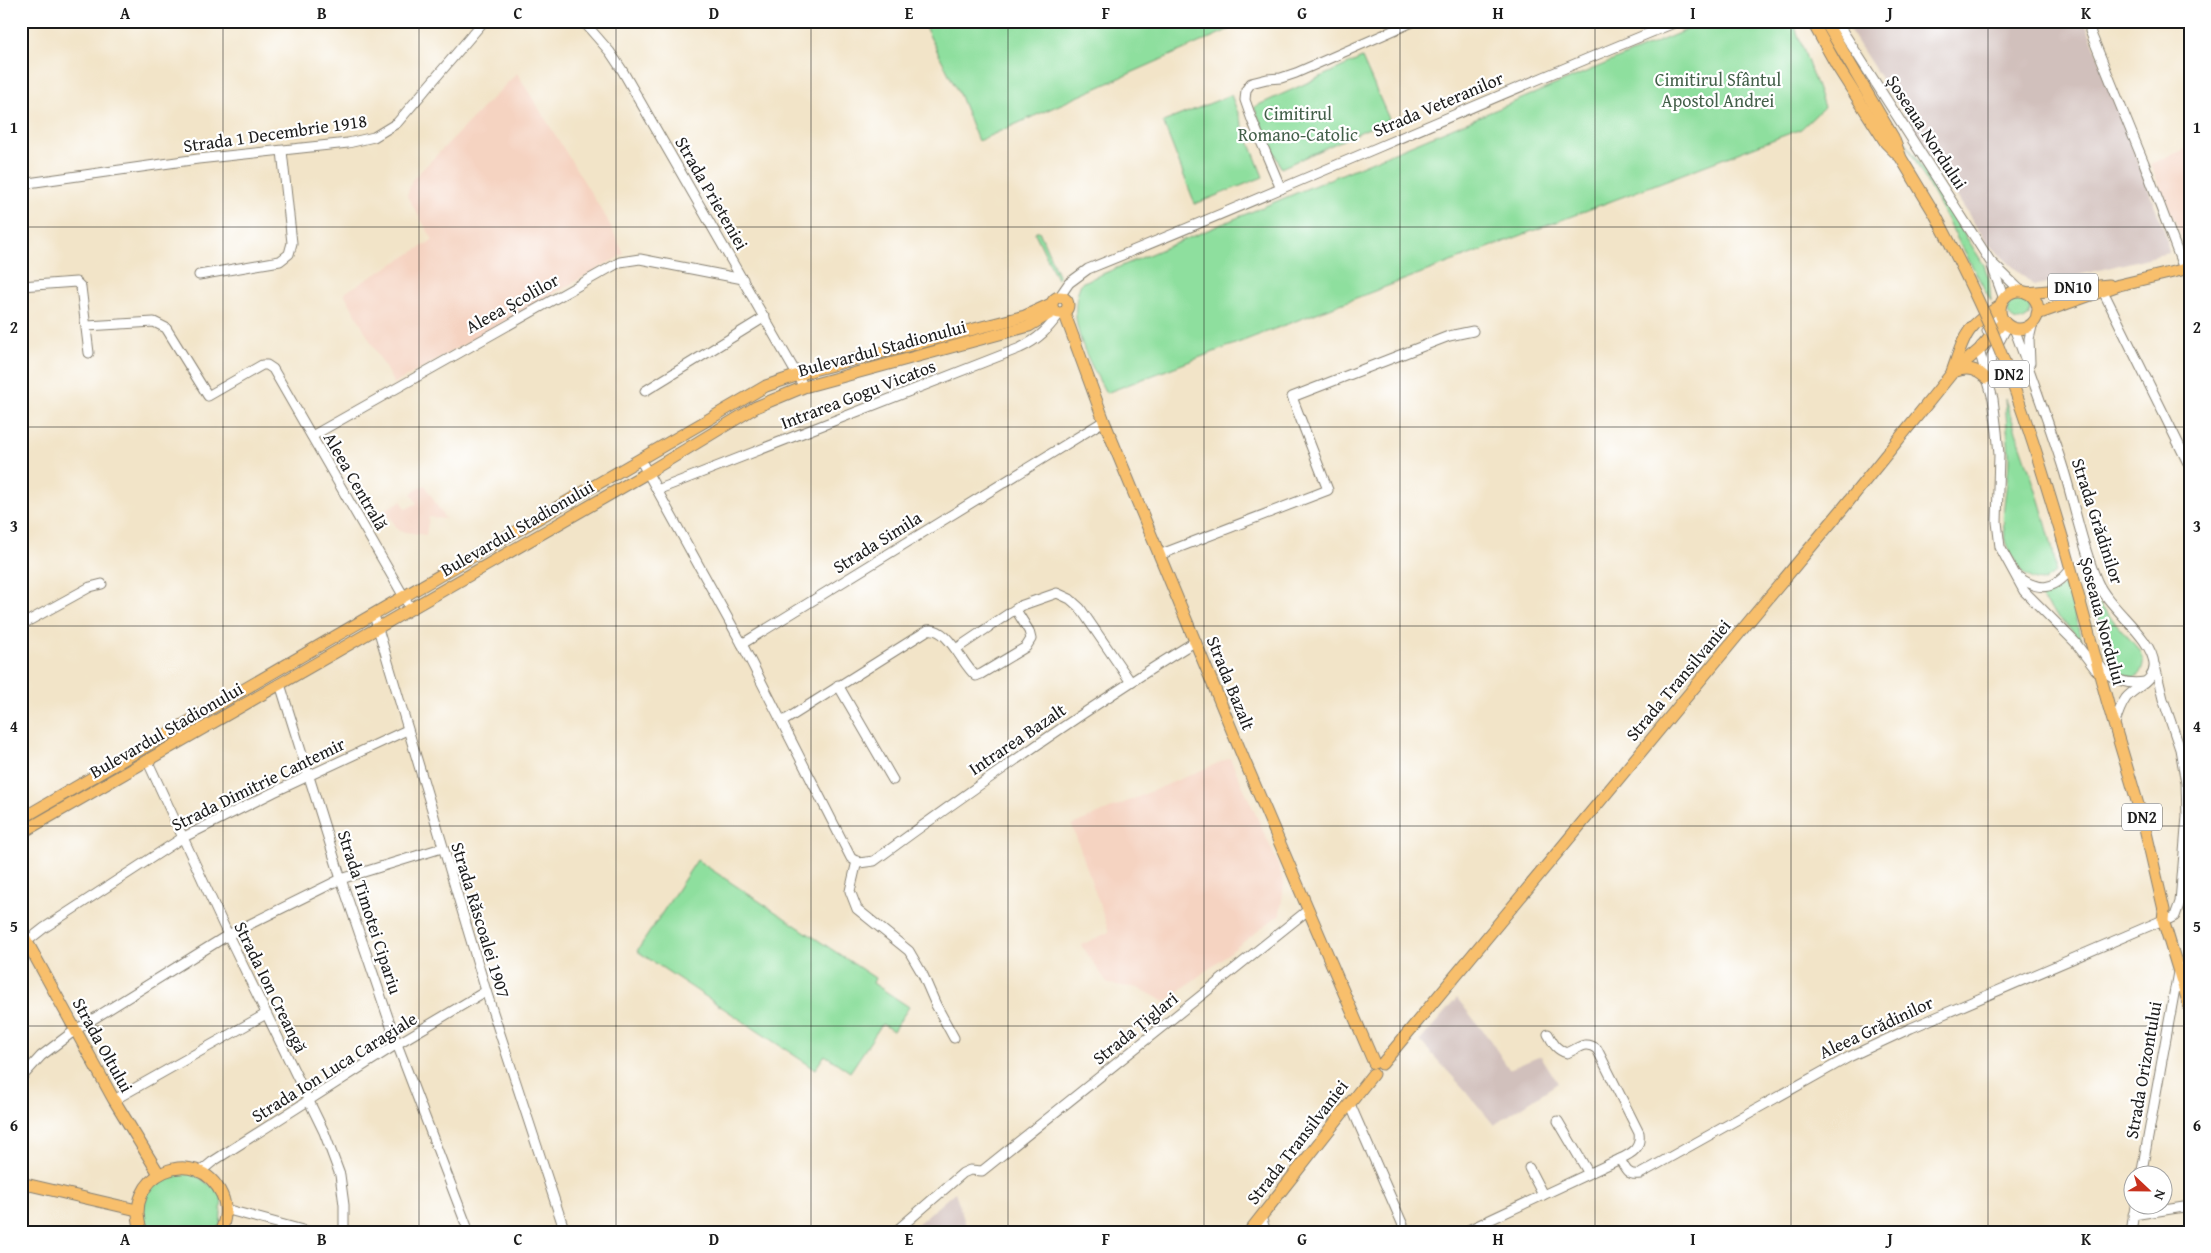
<svg xmlns="http://www.w3.org/2000/svg" width="2211" height="1253" font-family="'Gentium Book Plus',serif">
  <rect width="100%" height="100%" fill="#fff"/>
  <filter id="ink" filterUnits="userSpaceOnUse"><feTurbulence type="fractalNoise" baseFrequency=".02" numOctaves="2"/><feDisplacementMap in="SourceGraphic" scale="10" xChannelSelector="R" yChannelSelector="G"/><feConvolveMatrix kernelMatrix="1 2 1 2 8 2 1 2 1" color-interpolation-filters="sRGB"/></filter>
  <filter id="wash" filterUnits="userSpaceOnUse"><feTurbulence type="fractalNoise" baseFrequency=".0096" numOctaves="4" result="noise"/><feDisplacementMap in="SourceGraphic" scale="20" xChannelSelector="R" yChannelSelector="G"/><feGaussianBlur stdDeviation="1.12" result="paint"/><feColorMatrix in="noise" values="0 0 0 0 0 0 0 0 0 0 0 0 0 0 0 0 0 1.4 0 .05"/><feComposite in="paint" operator="in"/></filter>
  <g filter="url(#wash)">
    <rect width="100%" height="100%" fill="#f2e4c8"/>
    <g fill="#f5d3c1">
      <path d="M517,73L607,219L624,254L394,384L344,293L433,240L407,196L412,180Z"/>
      <path d="M2190,147V254H2189L2150,164Z"/>
      <path d="M425,485L445,519L429,517L426,535L399,531L390,517L385,520L379,513L401,501L406,509L417,503L411,493Z"/>
      <path d="M1230,758L1277,861L1284,884L1280,914L1165,1002L1139,988L1108,984L1081,945L1109,932L1072,825Z"/>
    </g>
    <g fill="#d1c0bc">
      <path d="M1844,21H2092L2086,24L2167,238L2168,253L2034,286L1987,243Z"/>
      <path d="M1457,998L1490,1040L1509,1069L1541,1056L1558,1083L1494,1125L1465,1090L1420,1041Z"/>
      <path d="M955,1192L968,1232H908Z"/>
    </g>
    <g fill="#8edf9e" stroke="#557e5d">
      <path d="M922,21H1248L978,141L960,96Z"/>
      <path d="M1708,21H1793L1824,107L1801,129L1106,393C1088,359 1065,322 1081,283Z"/>
      <path d="M1362,58L1389,119L1281,168L1254,107Z"/>
      <path d="M1231,95L1263,177L1195,204L1163,122Z"/>
      <path d="M1900,133L1984,265L1989,279L1991,301Z"/>
      <path d="M1036,231H1039L1059,277L1057,279L1035,233Z"/>
      <circle cx="2019" cy="310" r="11"/>
      <path d="M2005,399C2020,444 2037,489 2049,535C2052,547 2056,560 2055,573L2044,581C2030,581 2025,575 2017,564C1992,527 2009,495 2009,456C2008,437 2006,418 2005,399Z"/>
      <path d="M2067,582L2081,640L2037,595C2051,594 2057,592 2067,582Z"/>
      <path d="M2094,598L2141,652C2149,671 2133,687 2118,673C2105,660 2099,616 2094,598Z"/>
      <path d="M697,860L875,978L873,983L909,1007L893,1031L882,1024L850,1072L825,1055L815,1069L637,951Z"/>
      <path d="M184,1167L222,1193L220,1232H142L144,1188Z"/>
    </g>
  </g>
  <g filter="url(#ink)">
    <g fill="none" stroke-linecap="round" stroke-linejoin="round">
      <defs>
        <g id="minor">
          <path d="M583,21L610,52L622,70L804,387"/>
          <path d="M1836,21L1990,261L2021,291"/>
          <path d="M2101,21L2093,26L2090,31L2144,163L2184,269"/>
          <path d="M21,184L198,159L348,143L374,137L397,123L484,21"/>
          <path d="M1281,189L1252,120L1245,100L1246,90L1251,83L1267,79L1281,78L1296,73L1415,21"/>
          <path d="M1992,266L2004,299"/>
          <path d="M199,275L280,261L289,254L292,243L282,151"/>
          <path d="M21,286L76,282L81,287L89,353"/>
          <path d="M2103,291L2190,467"/>
          <path d="M1060,296L1069,283L1088,269C1286,189 1481,101 1679,21"/>
          <path d="M87,326L154,322L166,328L208,396L262,365H267L273,369L411,609"/>
          <path d="M2014,328C2031,375 2049,423 2064,471C2075,507 2082,546 2097,581C2109,609 2152,637 2154,664C2156,681 2135,687 2126,698C2120,706 2117,716 2114,726"/>
          <path d="M1987,331L2001,315"/>
          <path d="M1981,346L1979,350L1993,399L1997,432L1999,455L1997,522L2000,547L2024,591L2075,642L2096,670"/>
          <path d="M2030,363L2029,339L2033,322"/>
          <path d="M1987,375L1992,355L2008,325"/>
          <path d="M645,391L765,317"/>
          <path d="M312,436L620,262L640,259L743,279"/>
          <path d="M640,459L742,644L851,858L859,863L874,861C979,784 1085,709 1196,641"/>
          <path d="M657,490L1020,348C1039,339 1048,329 1060,313"/>
          <path d="M1159,555L1328,490L1292,397L1449,336L1473,331"/>
          <path d="M2016,575C2038,592 2054,591 2071,569"/>
          <path d="M374,615L486,991L565,1232"/>
          <path d="M21,625L90,587L102,584"/>
          <path d="M742,644L1104,421"/>
          <path d="M956,649L1020,606L1057,593L1070,599L1080,608L1130,681"/>
          <path d="M2098,663C2109,680 2127,685 2145,682"/>
          <path d="M2155,666L2163,699L2180,749L2186,783L2187,816L2180,902L2175,916L2169,919"/>
          <path d="M280,684L341,879L397,1044L469,1232"/>
          <path d="M838,685L893,780"/>
          <path d="M782,722L928,630C948,626 962,665 976,676L981,674L1026,647L1031,639L1029,631L1016,610"/>
          <path d="M148,762L228,935L324,1132L340,1175L344,1205V1232"/>
          <path d="M857,861L850,891L857,909L909,951L923,975L936,1005L954,1038"/>
          <path d="M21,946L44,928L182,838L274,792L407,730"/>
          <path d="M2184,967L2190,963"/>
          <path d="M21,1078L41,1056L74,1031L228,935L341,879L442,848"/>
          <path d="M114,1100L266,1014"/>
          <path d="M1350,1104L1406,1232"/>
          <path d="M1558,1121L1588,1172"/>
          <path d="M1620,1159C1625,1169 1628,1176 1640,1174L1849,1057L1911,1028L2163,920"/>
          <path d="M1529,1168L1543,1195"/>
          <path d="M200,1172L212,1162L397,1044L486,991"/>
          <path d="M2141,1176L2178,972"/>
          <path d="M225,1209L310,1232"/>
          <path d="M2133,1215L2190,1206"/>
          <path d="M1261,1217L1266,1232"/>
          <path d="M895,1232L963,1173L970,1170L982,1171L1308,910"/>
          <path d="M1464,1232L1620,1159C1633,1153 1641,1148 1639,1133L1597,1049C1585,1040 1579,1048 1567,1053C1556,1050 1553,1043 1548,1034"/>
          <path d="M2131,1232L2135,1206"/>
        </g>
        <g id="major">
          <path d="M1812,21L1837,66L1886,143L1898,155"/>
          <path d="M1825,21L1893,137L1901,158L1936,216"/>
          <circle cx="2019" cy="310" r="19"/>
          <path d="M2027,293L2109,285"/>
          <circle cx="1060" cy="305" r="8"/>
          <path d="M1064,312L1104,421L1245,762L1374,1063"/>
          <path d="M2037,314L2119,285L2190,268"/>
          <path d="M1956,371C1968,367 1976,369 1986,378"/>
          <path d="M1952,372C1965,335 1965,327 2000,306"/>
          <path d="M2063,540L2108,704L2145,828L2164,910L2163,920L2190,1008"/>
          <path d="M21,819L766,386L813,370L1025,316L1051,304"/>
          <path d="M21,833L647,473L756,407L804,387L1029,326L1054,311"/>
          <path d="M21,931L114,1100L159,1174"/>
          <path d="M1382,1064L1844,507L1952,373L1979,350L2004,321"/>
          <path d="M21,1183L137,1210"/>
          <path d="M142,1232C120,1175 197,1141 222,1195C227,1206 226,1221 220,1232"/>
          <path d="M1249,1232L1373,1074"/>
        </g>
      </defs>
      <use href="#minor" stroke="#878072" stroke-width="11"/>
      <use href="#major" stroke="#878072" stroke-width="13"/>
      <use href="#minor" stroke="#fff" stroke-width="9"/>
      <use href="#major" stroke="#f8bf6c" stroke-width="11"/>
      <defs>
        <path id="major-bridge" d="M1936,216C1959,260 1982,305 2000,351C2025,413 2044,477 2063,540"/>
      </defs>
      <use href="#major-bridge" stroke="#878072" stroke-width="13" stroke-linecap="butt"/>
      <use href="#major-bridge" stroke="#f8bf6c" stroke-width="11"/>
    </g>
  </g>
  <path fill="none" stroke="#1c1c1c" stroke-width="1" stroke-opacity="0.55" d="M223,21V1232M419,21V1232M616,21V1232M811,21V1232M1008,21V1232M1204,21V1232M1400,21V1232M1595,21V1232M1791,21V1232M1988,21V1232M21,227H2190M21,427H2190M21,626H2190M21,826H2190M21,1026H2190"/>
  <g text-anchor="middle" dominant-baseline="central" stroke-width="4.5" stroke-linejoin="round" paint-order="stroke">
    <g fill="#fff" stroke="#606060" stroke-width="1">
      <rect x="2048" y="273.5" width="50" height="27" rx="4"/>
      <rect x="1989" y="360.5" width="40" height="27" rx="4"/>
      <rect x="2122" y="803.5" width="40" height="27" rx="4"/>
    </g>
    <g font-size="16" font-weight="bold" fill="#1c1c1c">
      <text x="2073" y="287">DN10</text>
      <text x="2009" y="374">DN2</text>
      <text x="2142" y="817">DN2</text>
    </g>
    <g font-size="18" fill="#44604a" stroke="#fff">
      <text x="1718" y="79">Cimitirul Sfântul<tspan x="1718" dy="21">Apostol Andrei</tspan></text>
      <text x="1298" y="113">Cimitirul<tspan x="1298" dy="21">Romano-Catolic</tspan></text>
    </g>
    <g font-size="18" fill="#1c1c1c" stroke="#fff">
      <text transform="translate(1438 104) rotate(-23)">Strada Veteranilor</text>
      <text transform="translate(1927 132) rotate(57)">Șoseaua Nordului</text>
      <text transform="translate(275 133) rotate(-8)">Strada 1 Decembrie 1918</text>
      <text transform="translate(712 193) rotate(60)">Strada Prieteniei</text>
      <text transform="translate(512 303) rotate(-29)">Aleea Școlilor</text>
      <text transform="translate(882 348) rotate(-15)">Bulevardul Stadionului</text>
      <text transform="translate(858 394) rotate(-21)">Intrarea Gogu Vicatos</text>
      <text transform="translate(356 481) rotate(60)">Aleea Centrală</text>
      <text transform="translate(2098 521) rotate(72)">Strada Grădinilor</text>
      <text transform="translate(517 528) rotate(-30)">Bulevardul Stadionului</text>
      <text transform="translate(877 542) rotate(-32)">Strada Simila</text>
      <text transform="translate(2103 621) rotate(75)">Șoseaua Nordului</text>
      <text transform="translate(1678 680) rotate(-50)">Strada Transilvaniei</text>
      <text transform="translate(1231 683) rotate(68)">Strada Bazalt</text>
      <text transform="translate(166 730) rotate(-30)">Bulevardul Stadionului</text>
      <text transform="translate(1017 739) rotate(-34)">Intrarea Bazalt</text>
      <text transform="translate(258 784) rotate(-26)">Strada Dimitrie Cantemir</text>
      <text transform="translate(370 912) rotate(72)">Strada Timotei Cipariu</text>
      <text transform="translate(481 920) rotate(73)">Strada Răscoalei 1907</text>
      <text transform="translate(271 987) rotate(64)">Strada Ion Creangă</text>
      <text transform="translate(1876 1027) rotate(-25)">Aleea Grădinilor</text>
      <text transform="translate(1135 1028) rotate(-39)">Strada Țiglari</text>
      <text transform="translate(103 1045) rotate(61)">Strada Oltului</text>
      <text transform="translate(334 1067) rotate(-32)">Strada Ion Luca Caragiale</text>
      <text transform="translate(2143 1070) rotate(-80)">Strada Orizontului</text>
      <text transform="translate(1297 1142) rotate(-52)">Strada Transilvaniei</text>
    </g>
  </g>
  <rect width="2211" height="1253" fill="none" stroke="#fff" stroke-width="55"/>
  <g transform="translate(2148 1190) rotate(112)"><circle r="24" fill="#ffffff" stroke="#a4a4a4"/>
  <path d="M0-4L9 19L0 12L-9 19Z" fill="#c8321e"/>
  <text y="-8" font-size="14" font-weight="bold" text-anchor="middle" fill="#1c1c1c">N</text>
  </g>
  <rect x="28" y="28" width="2156" height="1198" fill="none" stroke="#1c1c1c" stroke-width="2"/>
  <g font-size="16" text-anchor="middle" font-weight="bold" fill="#1c1c1c">
    <text x="125" y="19">A</text>
    <text x="322" y="19">B</text>
    <text x="518" y="19">C</text>
    <text x="714" y="19">D</text>
    <text x="909" y="19">E</text>
    <text x="1106" y="19">F</text>
    <text x="1302" y="19">G</text>
    <text x="1498" y="19">H</text>
    <text x="1693" y="19">I</text>
    <text x="1890" y="19">J</text>
    <text x="2086" y="19">K</text>
    <text x="14" y="133">1</text>
    <text x="2197" y="133">1</text>
    <text x="14" y="333">2</text>
    <text x="2197" y="333">2</text>
    <text x="14" y="532">3</text>
    <text x="2197" y="532">3</text>
    <text x="14" y="732">4</text>
    <text x="2197" y="732">4</text>
    <text x="14" y="932">5</text>
    <text x="2197" y="932">5</text>
    <text x="14" y="1131">6</text>
    <text x="2197" y="1131">6</text>
    <text x="125" y="1245">A</text>
    <text x="322" y="1245">B</text>
    <text x="518" y="1245">C</text>
    <text x="714" y="1245">D</text>
    <text x="909" y="1245">E</text>
    <text x="1106" y="1245">F</text>
    <text x="1302" y="1245">G</text>
    <text x="1498" y="1245">H</text>
    <text x="1693" y="1245">I</text>
    <text x="1890" y="1245">J</text>
    <text x="2086" y="1245">K</text>
  </g>
</svg>
